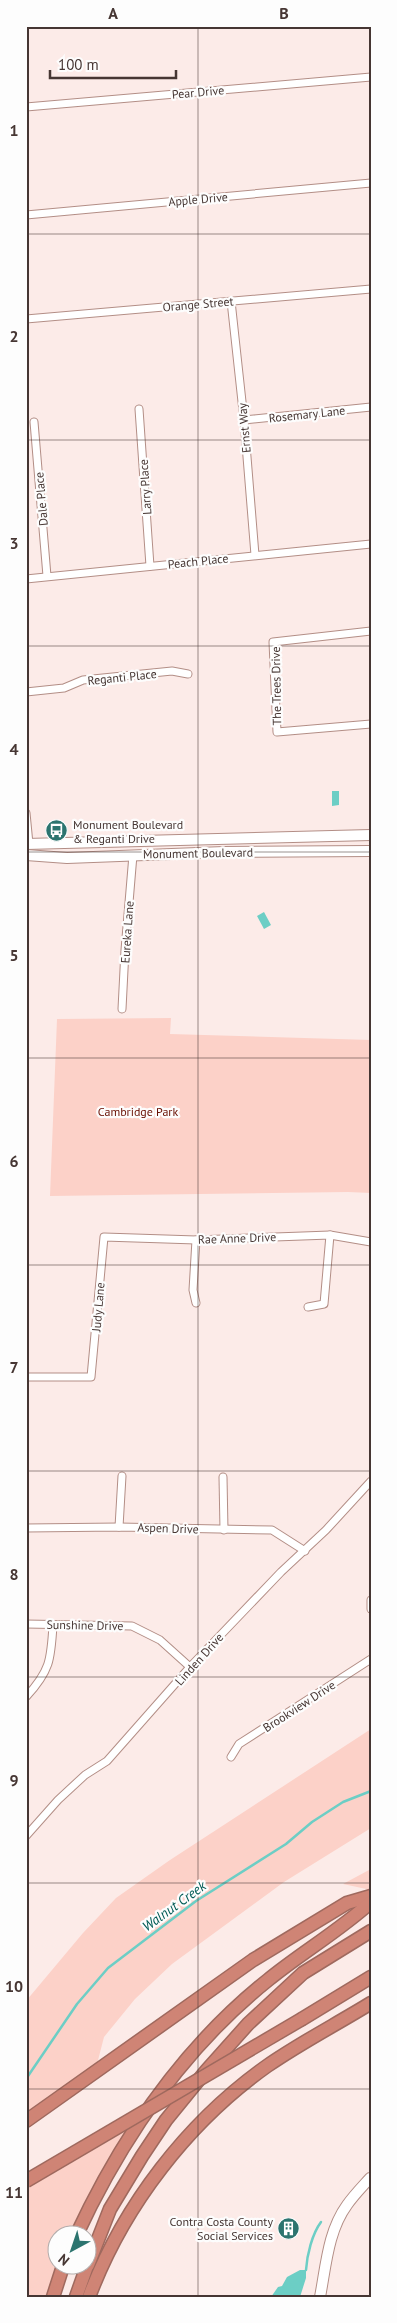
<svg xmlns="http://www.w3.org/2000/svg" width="397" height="2323" font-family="'PT Sans',sans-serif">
  <rect width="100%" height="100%" fill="#fcebe8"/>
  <g fill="#fcd1c8">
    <path d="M171,1018L170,1034L371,1040V1193L348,1192L50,1196L57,1019Z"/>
    <path d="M371,1729V1828L284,1882L172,1964L135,1999L104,2037L95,2072L26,2121V2001L83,1933L116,1898L170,1860Z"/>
    <path d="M371,1868V1890L343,1884L369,1870Z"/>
    <path d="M147,2110L76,2235L58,2236V2266L53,2297H26V2181Z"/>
  </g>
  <g fill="#6ccec5">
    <path d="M332,791H339V805L332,806Z"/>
    <path d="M264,912L271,925L264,929L257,916Z"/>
    <path d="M300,2270H306V2278L300,2297H271L278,2287L282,2286L287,2277Z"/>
  </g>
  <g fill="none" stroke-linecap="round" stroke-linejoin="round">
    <g stroke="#6ccec5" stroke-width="2.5">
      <path d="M26,2079L77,2004L108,1968L196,1901L286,1844L312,1822L343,1802L371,1791"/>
      <path d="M306,2270C307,2255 312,2234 321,2222"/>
    </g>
    <defs>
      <g id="street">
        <path d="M26,107L371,77"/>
        <path d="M26,215L371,183"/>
        <path d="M231,301L244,420L255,555"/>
        <path d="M26,319L371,289"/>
        <path d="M139,409L150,566"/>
        <path d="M244,420L371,407"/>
        <path d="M34,422L47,576"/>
        <path d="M26,579L371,544"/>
        <path d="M371,631L273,642L277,732L371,724"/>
        <path d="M26,692L64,688L83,680L172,671L188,674"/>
        <path d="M26,813L29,844"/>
        <path d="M122,1009L125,950L133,855"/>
        <path d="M196,1240L193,1290L196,1303"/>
        <path d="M308,1307L324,1304L330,1235"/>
        <path d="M26,1377H91L104,1237L196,1240L330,1235L371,1242"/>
        <path d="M223,1477L224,1530"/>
        <path d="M119,1527L122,1476"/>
        <path d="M26,1528L119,1527L272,1530L305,1551"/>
        <path d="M371,1600V1609"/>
        <path d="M26,1624L132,1626L160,1640L190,1667"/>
        <path d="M26,1697C50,1671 51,1660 53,1625"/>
        <path d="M231,1757L239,1744L371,1659"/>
        <path d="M26,1836L58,1800L85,1775L107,1761L190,1667L281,1572L326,1530L371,1481"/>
      </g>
      <g id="secondary">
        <path d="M26,844L371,835"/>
        <path d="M26,855L67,858L224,852L371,851"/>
        <path d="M320,2297C326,2266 328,2231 347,2205C354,2195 362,2187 370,2178"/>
      </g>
      <g id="highway">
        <path d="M302,2019L371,1977"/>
        <path d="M26,2121L253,1960L347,1903L371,1896"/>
        <path d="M76,2236C121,2139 184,2047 268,1980C301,1953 339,1931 371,1902"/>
        <path d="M88,2265L110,2209L142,2156L166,2120L206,2071L248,2024L303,1973L371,1931"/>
        <path d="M53,2297L63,2266"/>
        <path d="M76,2297L87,2266"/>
        <path d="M89,2297C123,2206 188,2122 267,2066C300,2043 337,2024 371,2003"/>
      </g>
    </defs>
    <use href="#street" stroke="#b38e86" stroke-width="9"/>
    <use href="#secondary" stroke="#b38e86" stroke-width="12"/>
    <use href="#highway" stroke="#9f695e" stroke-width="15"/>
    <use href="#street" stroke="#fff" stroke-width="7"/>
    <use href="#secondary" stroke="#fff" stroke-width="10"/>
    <use href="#highway" stroke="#cf8475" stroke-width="12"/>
    <defs>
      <path id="highway-bridge" d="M26,2181L302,2019"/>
    </defs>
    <use href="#highway-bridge" stroke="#9f695e" stroke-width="15" stroke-linecap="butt"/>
    <use href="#highway-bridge" stroke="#cf8475" stroke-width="12"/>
  </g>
  <path fill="none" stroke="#463633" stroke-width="1" stroke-opacity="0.55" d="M198,26V2297M26,234H371M26,440H371M26,646H371M26,852H371M26,1058H371M26,1265H371M26,1471H371M26,1677H371M26,1883H371M26,2089H371"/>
  <defs>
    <symbol id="bus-disc" viewBox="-11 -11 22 22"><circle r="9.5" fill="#2c746f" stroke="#fdfdfd"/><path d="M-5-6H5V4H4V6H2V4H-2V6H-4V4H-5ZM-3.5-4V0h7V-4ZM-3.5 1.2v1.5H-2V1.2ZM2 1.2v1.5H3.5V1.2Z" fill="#fff"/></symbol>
    <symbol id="building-disc" viewBox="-11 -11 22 22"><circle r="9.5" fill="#2c746f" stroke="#fdfdfd"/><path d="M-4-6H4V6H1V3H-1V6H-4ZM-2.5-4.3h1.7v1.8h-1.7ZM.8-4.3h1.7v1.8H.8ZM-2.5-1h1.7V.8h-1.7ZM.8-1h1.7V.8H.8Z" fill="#fff"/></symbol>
  </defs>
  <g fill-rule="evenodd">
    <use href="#bus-disc" x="44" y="818" width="25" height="25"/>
    <use href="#building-disc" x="276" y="2216" width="25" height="25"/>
  </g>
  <g text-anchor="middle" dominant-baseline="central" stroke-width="4.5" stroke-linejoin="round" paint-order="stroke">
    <g font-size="12" fill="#463633" stroke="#fdfdfd">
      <text transform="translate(198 92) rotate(-5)">Pear Drive</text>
      <text transform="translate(198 199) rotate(-5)">Apple Drive</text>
      <text transform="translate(198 304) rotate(-5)">Orange Street</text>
      <text transform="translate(307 414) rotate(-6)">Rosemary Lane</text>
      <text transform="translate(244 428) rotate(-95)">Ernst Way</text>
      <text transform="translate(145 487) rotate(-94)">Larry Place</text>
      <text transform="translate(41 499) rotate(-95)">Dale Place</text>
      <text transform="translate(198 561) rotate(-6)">Peach Place</text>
      <text transform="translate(122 677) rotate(-6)">Reganti Place</text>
      <text transform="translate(276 686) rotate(-91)">The Trees Drive</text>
      <text transform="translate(198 853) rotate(-1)">Monument Boulevard</text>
      <text transform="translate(127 932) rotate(-86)">Eureka Lane</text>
      <text transform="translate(237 1238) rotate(-2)">Rae Anne Drive</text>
      <text transform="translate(98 1307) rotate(-85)">Judy Lane</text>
      <text transform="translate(168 1528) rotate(2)">Aspen Drive</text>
      <text transform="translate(85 1625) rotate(1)">Sunshine Drive</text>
      <text transform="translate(199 1659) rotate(-48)">Linden Drive</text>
      <text transform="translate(299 1706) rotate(-33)">Brookview Drive</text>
    </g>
    <g font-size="12" fill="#463633" stroke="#fdfdfd" text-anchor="start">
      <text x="73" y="824">Monument Boulevard<tspan x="73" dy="14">&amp; Reganti Drive</tspan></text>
      <text x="273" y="2221" text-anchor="end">Contra Costa County<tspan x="273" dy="14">Social Services</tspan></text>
    </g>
    <g font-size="12" fill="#680f02" stroke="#fdfdfd">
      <text x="138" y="1111">Cambridge Park</text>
    </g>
    <g font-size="14" font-style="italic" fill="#005b55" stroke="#fdfdfd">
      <text transform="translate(174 1906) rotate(-36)">Walnut Creek</text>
    </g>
  </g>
  <rect width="397" height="2323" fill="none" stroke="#fdfdfd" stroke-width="55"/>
  <g transform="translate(72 2250) rotate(220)"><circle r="24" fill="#fdfdfd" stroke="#b4adac"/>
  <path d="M0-4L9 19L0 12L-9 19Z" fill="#2c746f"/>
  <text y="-8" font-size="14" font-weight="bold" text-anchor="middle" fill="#463633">N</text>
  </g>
  <path d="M50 70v8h126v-8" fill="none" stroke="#463633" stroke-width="2.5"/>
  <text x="58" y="70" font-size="15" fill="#463633" stroke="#fdfdfd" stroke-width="4" paint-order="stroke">100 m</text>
  <rect x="28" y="28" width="342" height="2268" fill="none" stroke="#463633" stroke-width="2"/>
  <g font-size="16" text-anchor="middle" font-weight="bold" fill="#463633">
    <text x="113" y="19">A</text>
    <text x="284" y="19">B</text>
    <text x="14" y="136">1</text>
    <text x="14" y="342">2</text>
    <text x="14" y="549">3</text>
    <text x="14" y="755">4</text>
    <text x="14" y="961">5</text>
    <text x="14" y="1167">6</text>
    <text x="14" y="1373">7</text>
    <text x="14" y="1580">8</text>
    <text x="14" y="1786">9</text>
    <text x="14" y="1992">10</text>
    <text x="14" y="2198">11</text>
  </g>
</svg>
